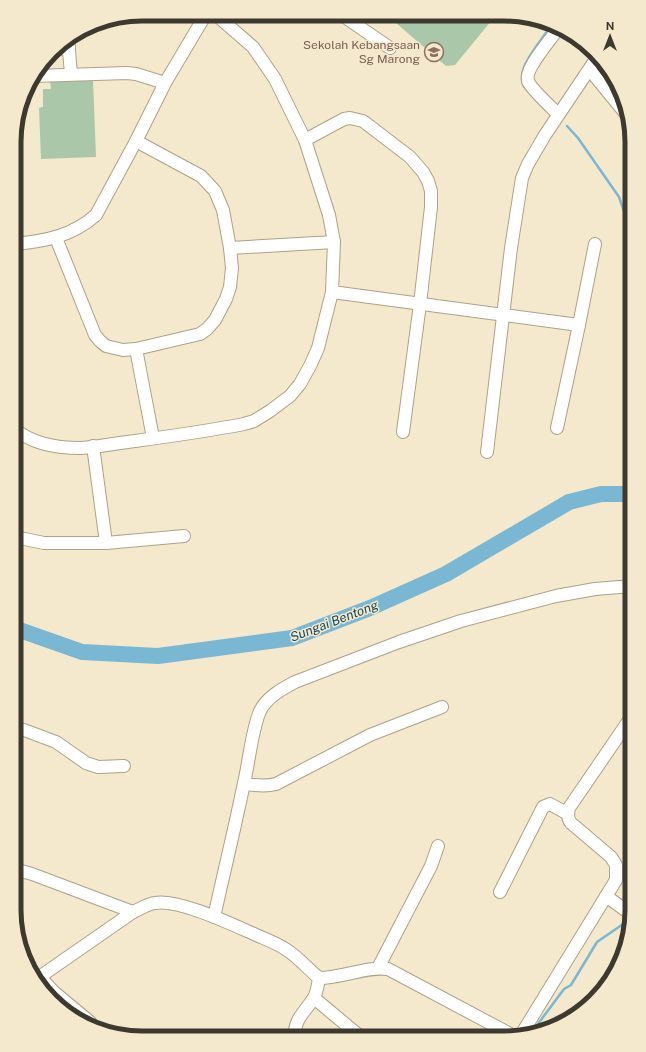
<svg xmlns="http://www.w3.org/2000/svg" width="646" height="1052" font-family="'Public Sans',sans-serif">
  <rect width="100%" height="100%" fill="#f4e9cc"/>
  <g fill="#aac7a9">
    <path d="M403,15H496L455,65L446,66L396,23Z"/>
    <path d="M93,80L96,157L41,159L39,108L43,107V89H51L50,81Z"/>
  </g>
  <g fill="none" stroke-linecap="round" stroke-linejoin="round">
    <g stroke="#7ab7d3" stroke-width="2.5">
      <path d="M526,89C511,72 541,42 550,27"/>
      <path d="M567,126L578,138L619,197L625,214L627,245L632,259"/>
      <path d="M532,1032L564,989L571,985L597,942L629,920"/>
    </g>
    <path stroke="#7ab7d3" stroke-width="16" d="M14,628L82,652L158,656L292,638L370,608L446,574L569,502L601,494H632"/>
    <defs>
      <g id="minor">
        <path d="M342,15L390,48"/>
        <path d="M557,30C550,41 524,69 528,81C531,89 551,107 558,114"/>
        <path d="M68,39L71,74"/>
        <path d="M55,49L69,48"/>
        <path d="M590,70L626,114"/>
        <path d="M34,76L127,73L136,74L165,83"/>
        <path d="M305,140L344,119L350,118L363,121L410,157L423,172L428,181L431,191V207L420,304L403,432"/>
        <path d="M56,238L95,335L100,341L106,346L123,350L136,349L200,334L207,329L215,320L226,299L230,287L232,268L230,248L223,210L215,191L201,176L136,141"/>
        <path d="M15,244C46,241 72,236 96,215L136,141L165,83L206,14"/>
        <path d="M230,248L334,242"/>
        <path d="M332,292L579,325"/>
        <path d="M136,349L153,438"/>
        <path d="M557,428L579,325L595,244"/>
        <path d="M15,429C32,444 58,448 81,448C99,447 117,443 135,441C172,436 208,431 244,424L254,421L270,411L290,396L300,384L311,364L318,348L332,292L334,242L329,215L305,140L275,79L253,47L215,14"/>
        <path d="M487,452L511,248L522,178L528,164L545,135L596,59"/>
        <path d="M15,537L44,543H106L93,446"/>
        <path d="M106,543L184,536"/>
        <path d="M14,729L24,730L56,742L86,763L98,767L124,766"/>
        <path d="M244,784C255,785 265,787 276,784L370,735L442,707"/>
        <path d="M14,869L32,874L133,912"/>
        <path d="M500,892L543,807L550,804L568,814"/>
        <path d="M606,896L632,915"/>
        <path d="M214,917C224,872 235,827 244,783C249,762 252,729 260,711C267,697 282,689 295,682L399,642L461,621L556,596L595,589L632,586"/>
        <path d="M378,968L431,866L438,846"/>
        <path d="M40,977L54,992L90,1022"/>
        <path d="M38,978L133,912C140,909 147,904 155,903C179,899 231,924 254,934C265,939 277,943 287,950C299,958 308,969 319,978C343,978 366,966 388,969L514,1036"/>
        <path d="M314,998L362,1038"/>
        <path d="M521,1035L616,880V865L611,857L571,823C567,818 568,814 569,808L632,716"/>
        <path d="M294,1037C296,1016 303,1015 313,999C317,994 318,984 319,978"/>
      </g>
    </defs>
    <use href="#minor" stroke="#ada287" stroke-width="14"/>
    <use href="#minor" stroke="#fff" stroke-width="12"/>
  </g>
  <defs>
    <symbol id="school-ring" viewBox="-11 -11 22 22"><circle r="9.5" fill="#f4e9cc" stroke="#8d6e63" stroke-width="1.5"/><path d="M0-5L7-2L0 1L-7-2ZM-4 1L0 2.5L4 1V4Q0 6-4 4Z" fill="#8d6e63"/></symbol>
  </defs>
  <g fill-rule="evenodd">
    <use href="#school-ring" x="423" y="41" width="22" height="22"/>
  </g>
  <g text-anchor="middle" dominant-baseline="central" stroke-width="3" stroke-linejoin="round" paint-order="stroke">
    <g font-size="12" fill="#785e54" stroke="#f4e9cc" text-anchor="end">
      <text x="420" y="45">Sekolah Kebangsaan<tspan x="420" dy="14">Sg Marong</tspan></text>
    </g>
    <g font-size="13" font-style="italic" fill="#16485d" stroke="#f4e9cc">
      <text transform="translate(334 621) rotate(-21)">Sungai Bentong</text>
    </g>
  </g>
  <path d="M0 0H646V1052H0ZM142 21H504A121 121 0 0 1 625 142V910A121 121 0 0 1 504 1031H142A121 121 0 0 1 21 910V142A121 121 0 0 1 142 21Z" fill="#f4e9cc" fill-rule="evenodd"/>
  <path fill="none" stroke="#3e392e" stroke-width="5" d="M142 21H504A121 121 0 0 1 625 142V910A121 121 0 0 1 504 1031H142A121 121 0 0 1 21 910V142A121 121 0 0 1 142 21Z"/>
  <g transform="translate(610 36)" stroke="#f4e9cc" stroke-width="3" paint-order="stroke">
  <path d="M0-3L7 15L0 10L-7 15Z" fill="#3e392e"/>
  <text y="-6" font-size="11" font-weight="bold" text-anchor="middle" fill="#3e392e">N</text>
  </g>
</svg>
